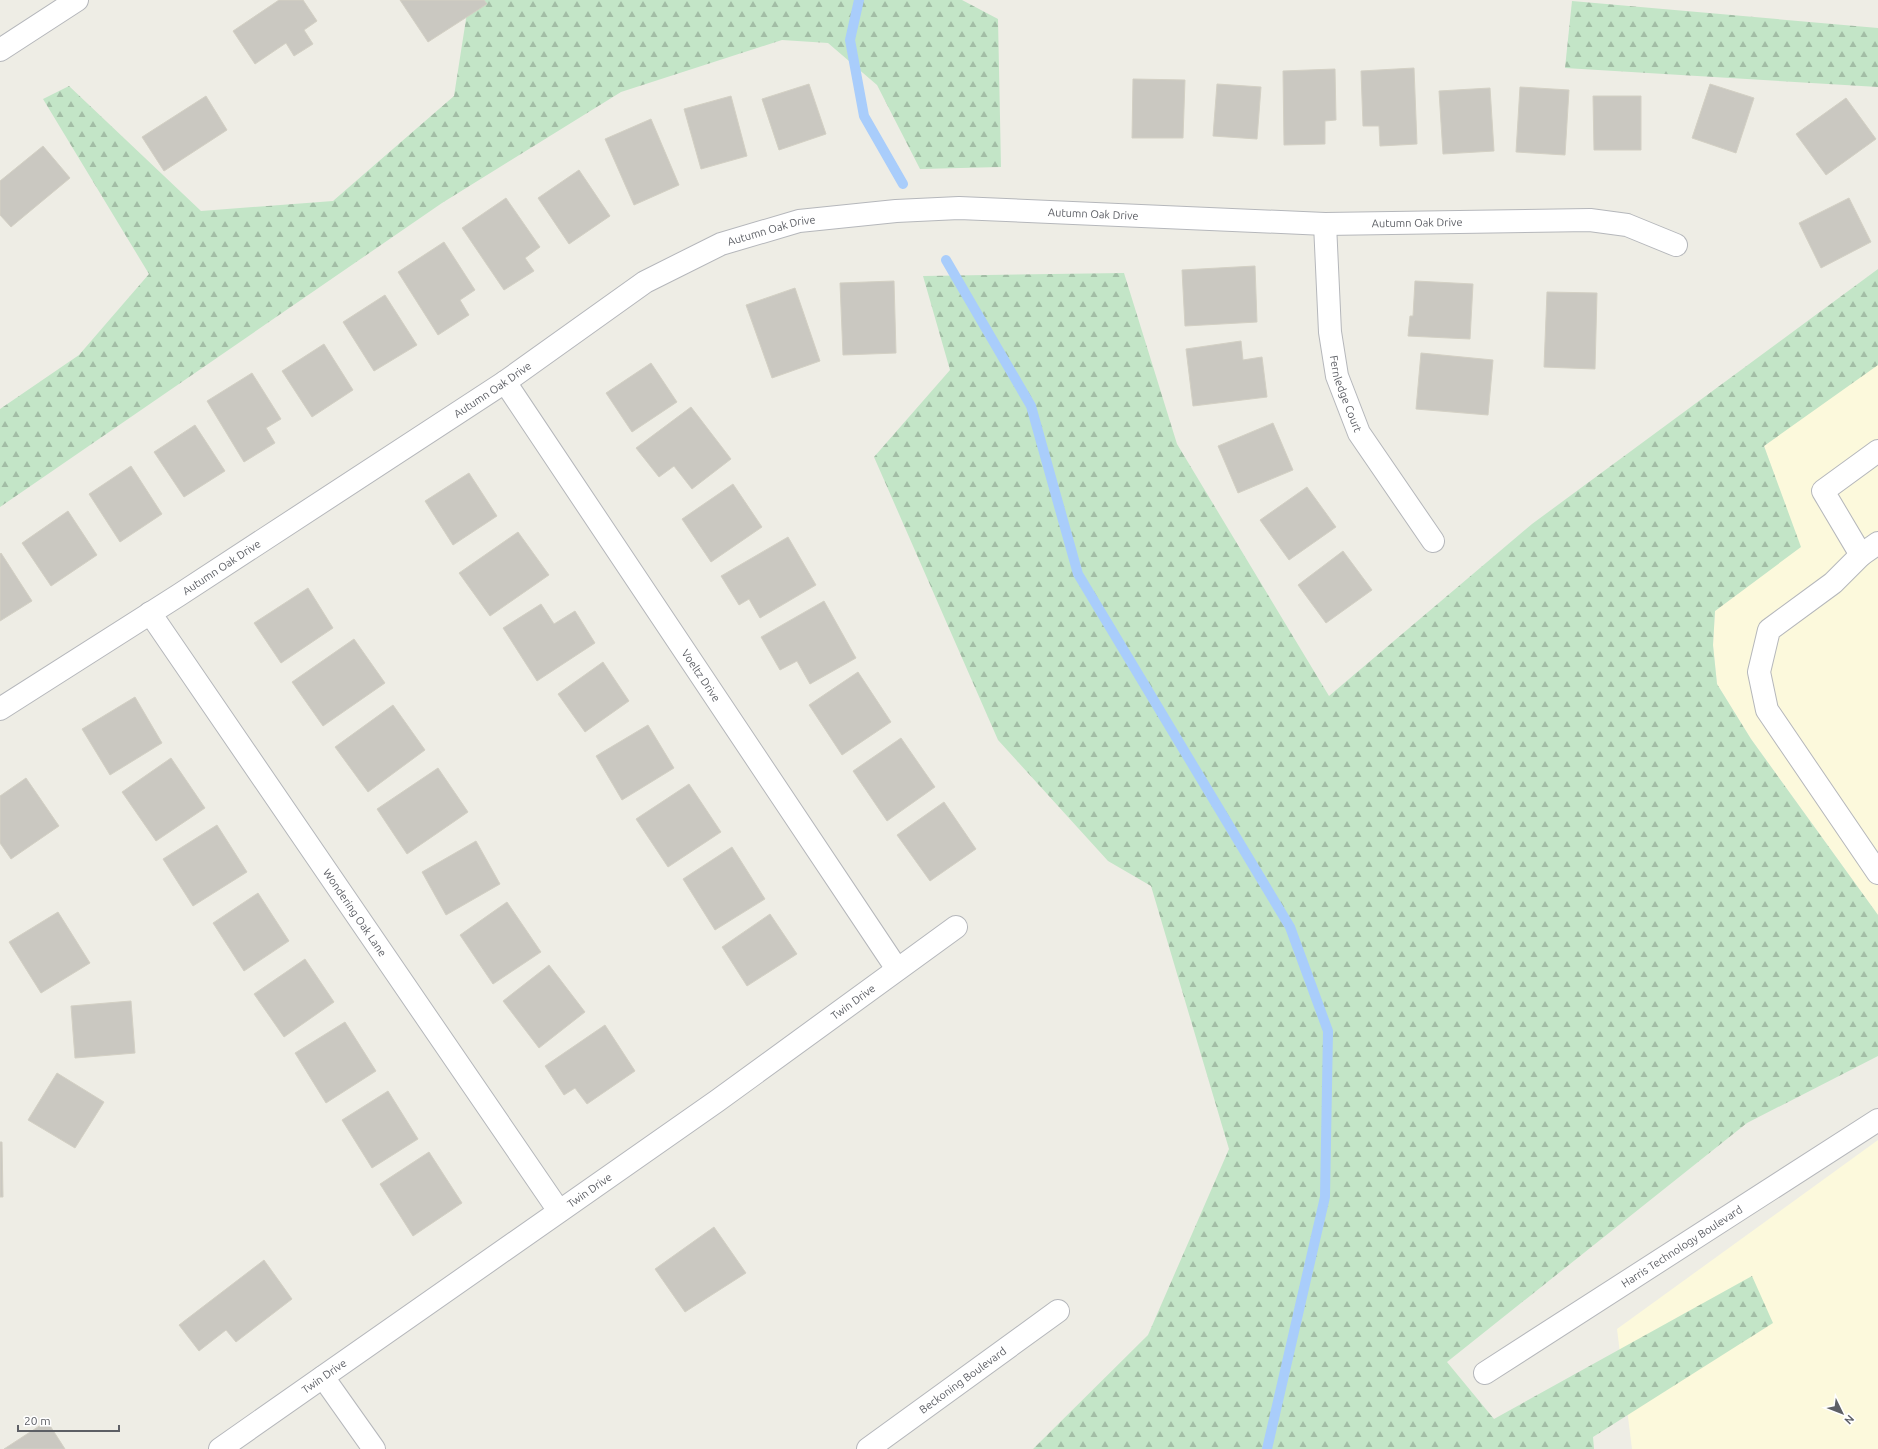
<svg xmlns="http://www.w3.org/2000/svg" width="1878" height="1449" font-family="Ubuntu,sans-serif">
  <defs>
    <pattern id="forest-firs" width="22" height="20" patternUnits="userSpaceOnUse"><rect width="22" height="20" fill="#c3e5c7"/><path d="M5 1l3.5 6h-7zM16 11l3.5 6h-7z" fill="#a2bda5"/></pattern>
  </defs>
  <rect width="100%" height="100%" fill="#eeede5"/>
  <g fill="#fcf9dc">
    <path d="M1878,360V915L1751,739L1717,684L1713,645L1715,611L1800,547L1764,446Z"/>
    <path d="M1878,1140V1449H1632L1617,1329Z"/>
  </g>
  <g fill="url(#forest-firs)">
    <path d="M469,0H962L998,19L1001,167L920,169L877,85L828,43L782,40L621,92L442,203L0,507V409L79,355L149,274L43,99L69,86L201,211L333,201L454,96Z"/>
    <path d="M1572,1L1878,28V87L1565,68Z"/>
    <path d="M1878,269V365L1764,446L1801,547L1715,611L1713,645L1717,684L1751,739L1878,915V1056L1747,1123L1447,1362L1494,1419L1752,1276L1773,1323L1593,1437L1594,1449H1033L1148,1335L1229,1149L1151,886L1108,861L998,740L874,457L950,370L923,276L1124,273L1177,444L1329,696L1532,524Z"/>
  </g>
  <g fill="none" stroke-linecap="round" stroke-linejoin="round">
    <g stroke="#a9cdfb" stroke-width="10">
      <path d="M859,0L850,40L864,116L903,184"/>
      <path d="M946,260L1031,406L1078,574L1290,927L1328,1031L1325,1197L1267,1449"/>
    </g>
  </g>
  <g fill="#cac8c1" stroke="#d3d0c4">
    <path d="M279,0H303L317,21L304,30L313,44L294,56L286,43L255,64L233,31Z"/>
    <path d="M400,0H484L487,4L428,42Z"/>
    <path d="M1414,68L1417,144L1380,146L1379,126H1363L1361,71Z"/>
    <path d="M1335,69L1336,120L1325,121V144L1284,145L1283,71Z"/>
    <path d="M1133,79L1185,80L1183,138H1132Z"/>
    <path d="M809,84L826,134L779,150L762,99Z"/>
    <path d="M1217,84L1261,87L1257,139L1213,136Z"/>
    <path d="M1710,84L1754,98L1736,153L1692,138Z"/>
    <path d="M1520,87L1569,90L1565,155L1516,152Z"/>
    <path d="M1490,88L1494,151L1443,154L1439,91Z"/>
    <path d="M206,96L227,130L164,171L142,137Z"/>
    <path d="M731,96L747,156L701,169L684,109Z"/>
    <path d="M1593,96H1641V150H1594Z"/>
    <path d="M1846,98L1876,139L1826,175L1796,134Z"/>
    <path d="M651,119L679,185L634,205L605,139Z"/>
    <path d="M43,146L70,178L11,227L0,215V181Z"/>
    <path d="M579,170L610,216L569,244L538,198Z"/>
    <path d="M506,198L540,247L525,258L534,271L504,290L462,228Z"/>
    <path d="M1849,198L1871,242L1821,268L1799,223Z"/>
    <path d="M444,242L475,290L460,300L469,315L438,335L398,272Z"/>
    <path d="M1255,266L1257,322L1185,326L1182,270Z"/>
    <path d="M894,281L896,353L843,355L840,283Z"/>
    <path d="M1415,281L1473,284L1470,339L1408,336L1410,316H1413Z"/>
    <path d="M795,288L820,361L772,378L746,305Z"/>
    <path d="M1547,292L1597,293L1595,369L1544,367Z"/>
    <path d="M385,295L417,345L374,371L343,322Z"/>
    <path d="M1241,341L1243,360L1262,357L1267,397L1193,406L1186,349Z"/>
    <path d="M324,344L353,390L312,417L282,371Z"/>
    <path d="M1421,353L1493,360L1488,415L1416,409Z"/>
    <path d="M651,363L677,402L632,432L606,393Z"/>
    <path d="M252,373L281,419L266,428L275,443L244,462L207,401Z"/>
    <path d="M691,407L731,459L692,489L674,466L659,477L636,448Z"/>
    <path d="M1273,423L1293,470L1238,493L1218,446Z"/>
    <path d="M195,425L225,471L184,497L154,452Z"/>
    <path d="M131,466L162,514L120,542L89,494Z"/>
    <path d="M469,473L497,516L453,545L425,501Z"/>
    <path d="M733,484L762,527L711,562L682,519Z"/>
    <path d="M1307,487L1336,527L1289,560L1260,520Z"/>
    <path d="M68,511L97,555L51,586L22,543Z"/>
    <path d="M518,532L549,575L490,616L459,573Z"/>
    <path d="M788,537L816,585L760,618L749,599L739,605L721,576Z"/>
    <path d="M1343,551L1372,590L1326,623L1298,585Z"/>
    <path d="M1,553L32,601L0,621V554Z"/>
    <path d="M308,588L333,628L281,663L254,623Z"/>
    <path d="M824,601L856,658L810,684L797,661L780,670L761,637Z"/>
    <path d="M541,604L554,624L575,611L595,643L537,681L503,628Z"/>
    <path d="M354,639L385,683L323,726L292,682Z"/>
    <path d="M603,662L629,701L585,732L558,694Z"/>
    <path d="M858,672L891,722L842,755L809,705Z"/>
    <path d="M135,697L162,743L110,775L82,729Z"/>
    <path d="M393,705L425,750L368,792L335,747Z"/>
    <path d="M648,725L674,768L622,800L596,756Z"/>
    <path d="M901,738L935,787L887,821L853,771Z"/>
    <path d="M171,758L205,808L156,841L122,792Z"/>
    <path d="M438,768L468,812L407,854L377,809Z"/>
    <path d="M26,778L59,826L11,859L0,843V796Z"/>
    <path d="M689,784L721,832L668,867L636,819Z"/>
    <path d="M944,802L976,849L930,881L897,835Z"/>
    <path d="M217,825L247,872L193,906L163,859Z"/>
    <path d="M476,841L500,884L446,915L422,872Z"/>
    <path d="M732,847L765,899L715,930L683,879Z"/>
    <path d="M258,893L289,941L244,971L213,923Z"/>
    <path d="M507,902L541,952L493,984L460,935Z"/>
    <path d="M58,912L90,963L41,993L9,942Z"/>
    <path d="M770,914L797,954L747,986L722,947Z"/>
    <path d="M305,959L334,1002L284,1037L254,994Z"/>
    <path d="M549,965L585,1012L539,1048L503,1001Z"/>
    <path d="M131,1001L135,1053L75,1058L71,1006Z"/>
    <path d="M345,1022L376,1071L326,1103L295,1053Z"/>
    <path d="M605,1025L635,1071L587,1104L575,1088L564,1095L545,1066Z"/>
    <path d="M57,1073L104,1102L75,1148L28,1120Z"/>
    <path d="M388,1091L418,1139L372,1168L342,1120Z"/>
    <path d="M0,1142H2L3,1197H0Z"/>
    <path d="M429,1152L462,1203L413,1236L380,1184Z"/>
    <path d="M714,1227L746,1273L685,1312L655,1269Z"/>
    <path d="M264,1260L292,1299L236,1342L226,1330L199,1351L179,1325Z"/>
    <path d="M47,1421L65,1449H4Z"/>
  </g>
  <g fill="none" stroke-linecap="round" stroke-linejoin="round">
    <defs>
      <g id="minor">
        <path d="M0,50L77,0"/>
        <path id="s1" d="M1325,224L1330,332L1337,376L1359,433L1433,541"/>
        <path id="s2" d="M505,382L897,969"/>
        <path d="M1878,543L1861,555L1833,583L1769,630L1759,672L1767,710L1878,873"/>
        <path d="M1861,555L1823,491L1878,451"/>
        <path id="s3" d="M150,613L559,1211"/>
        <path id="s4" d="M0,709L179,595L505,382L645,282L721,244L799,221L896,211L959,208L1325,224L1590,220L1627,225L1676,245"/>
        <path id="s5" d="M1485,1373L1878,1120"/>
        <path d="M323,1377L374,1449"/>
        <path id="s6" d="M220,1449L717,1101L956,927"/>
        <path id="s7" d="M868,1449L1058,1311"/>
      </g>
    </defs>
    <use href="#minor" stroke="#b5b7bb" stroke-width="24"/>
    <use href="#minor" stroke="#fff" stroke-width="22"/>
  </g>
  <g text-anchor="middle" dominant-baseline="central" stroke-width="4" stroke-linejoin="round" paint-order="stroke">
    <g font-size="11" fill="#5d5f65" stroke="#fff">
      <text stroke="none"><textPath href="#s4" startOffset="1235">Autumn Oak Drive</textPath></text>
      <text stroke="none"><textPath href="#s4" startOffset="1559">Autumn Oak Drive</textPath></text>
      <text stroke="none"><textPath href="#s4" startOffset="911">Autumn Oak Drive</textPath></text>
      <text stroke="none"><textPath href="#s4" startOffset="587">Autumn Oak Drive</textPath></text>
      <text stroke="none"><textPath href="#s1" startOffset="172">Fernledge Court</textPath></text>
      <text stroke="none"><textPath href="#s4" startOffset="263">Autumn Oak Drive</textPath></text>
      <text stroke="none"><textPath href="#s2" startOffset="353">Voeltz Drive</textPath></text>
      <text stroke="none"><textPath href="#s3" startOffset="363">Wondering Oak Lane</textPath></text>
      <text stroke="none"><textPath href="#s6" startOffset="775">Twin Drive</textPath></text>
      <text stroke="none"><textPath href="#s6" startOffset="451">Twin Drive</textPath></text>
      <text stroke="none"><textPath href="#s5" startOffset="234">Harris Technology Boulevard</textPath></text>
      <text stroke="none"><textPath href="#s6" startOffset="127">Twin Drive</textPath></text>
      <text stroke="none"><textPath href="#s7" startOffset="117">Beckoning Boulevard</textPath></text>
    </g>
  </g>
  <g transform="translate(1842 1413) rotate(133)" stroke="#ffffff" stroke-width="3" paint-order="stroke">
  <path d="M0-3L7 15L0 10L-7 15Z" fill="#5d5f65"/>
  <text y="-6" font-size="11" font-weight="bold" text-anchor="middle" fill="#5d5f65">N</text>
  </g>
  <path d="M18 1425v6h101v-6" fill="none" stroke="#5d5f65" stroke-width="2"/>
  <text x="24" y="1425" font-size="12" fill="#5d5f65" stroke="#ffffff" stroke-width="3" paint-order="stroke">20 m</text>
</svg>
